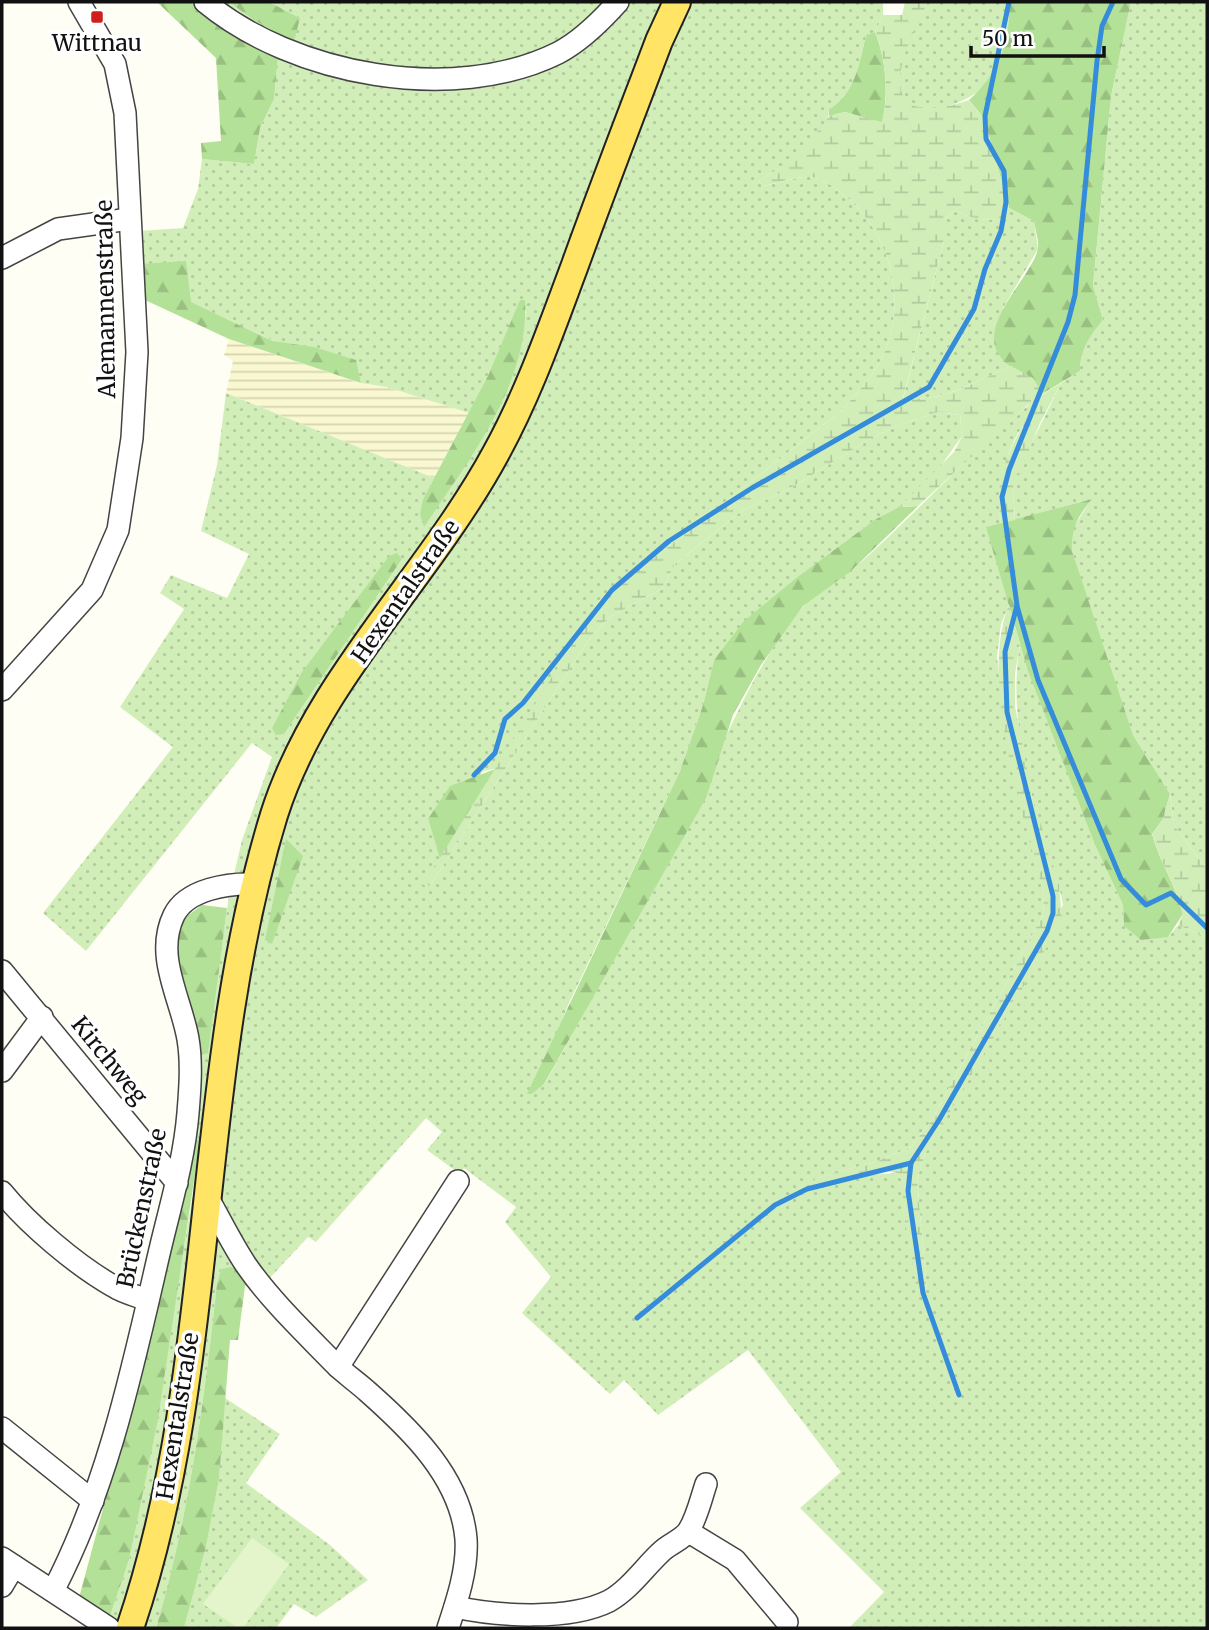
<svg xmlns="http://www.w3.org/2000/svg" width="1209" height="1630" font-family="Merriweather,serif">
  <defs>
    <pattern id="farmland-rules" width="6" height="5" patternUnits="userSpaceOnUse" patternTransform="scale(1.75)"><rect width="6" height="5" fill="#f9f8d1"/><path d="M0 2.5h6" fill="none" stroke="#d4d4b2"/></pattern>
    <pattern id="green-dots" width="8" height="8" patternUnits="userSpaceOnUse" patternTransform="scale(1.75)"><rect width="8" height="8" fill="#d1eeb9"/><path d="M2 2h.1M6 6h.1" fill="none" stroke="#b2cb9e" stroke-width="1.8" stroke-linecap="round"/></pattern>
    <pattern id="forest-firs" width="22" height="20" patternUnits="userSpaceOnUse" patternTransform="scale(1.75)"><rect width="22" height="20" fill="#b3e197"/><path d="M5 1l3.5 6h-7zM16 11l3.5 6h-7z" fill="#99c081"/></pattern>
    <pattern id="wetland-marsh" width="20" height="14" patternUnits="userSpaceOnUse" patternTransform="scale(1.75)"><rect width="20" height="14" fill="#d1eeb9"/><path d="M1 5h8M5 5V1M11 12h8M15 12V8" fill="none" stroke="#b2cb9e"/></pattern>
  </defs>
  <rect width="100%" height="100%" fill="#fffef5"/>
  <path fill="url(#farmland-rules)" d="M229,339L360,383L387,387L469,413L434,478L226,393L233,361L224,355Z"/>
  <g fill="url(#green-dots)" fill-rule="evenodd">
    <path d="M190,2H229L252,19L300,18L269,2H883V15L875,32L866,35C860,61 855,95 829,109C830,137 780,168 759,181L762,186C777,184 796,176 810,177C822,178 834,187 843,194C885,227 905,288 889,340C880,369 862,388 842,410L599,601L498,768L484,771L428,819L440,859L424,885L430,886L587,642L608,618L663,588L675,564L739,513L794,486L870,439L899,425L938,412L960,415L962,436L935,474L899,507L876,519L800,575L714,660L703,705L680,771L569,1003L532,1094L545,1083C598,990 647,894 696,798C729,733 754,666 801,609C814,593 836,584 852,570C913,517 967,456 1030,404C1032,418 1018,430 1013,443C1001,469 996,496 1001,523L987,527L1009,604L1001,624L997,657L1007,745L1044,895L1043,915L931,1121L911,1147L875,1162L813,1179L897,1173L903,1181V1210L927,1290L917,1179L925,1154L1063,905C1059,882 1051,861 1044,838C1025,776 1009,708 1020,644L1095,845L1123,905L1124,926L1168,937L1178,925L1207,938V1628H849L884,1592L800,1508L841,1472L748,1350L658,1415L624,1380L610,1394L522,1313L551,1277L505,1222L516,1207L464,1168L460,1174L427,1150L442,1132L426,1118L316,1242L308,1237L266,1282L243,1270L221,1269L217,1283C204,1402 190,1512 156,1628H132L110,1616L129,1560L194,1189L200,1141L195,1137L197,1056L215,990L229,896L242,840L272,757L252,743L86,951L43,913L173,747L120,707L184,609L160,593L171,575L227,598L249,554L201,531L217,465L226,393L434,478L423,499L424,526C469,459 517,393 526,310L469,413L387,387L361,383L355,360L276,342L190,302L141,264L139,231L183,228L198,189L202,159L254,164L260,128L274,99L278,57L230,33ZM397,554L402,559L284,734Z"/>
    <path d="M928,2H1008C1011,28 1005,62 988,83C971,103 905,129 899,87C895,61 915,24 928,2Z"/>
    <path d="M1131,2H1207V869L1174,825L1170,794L1133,735L1094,623L1072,551L1071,532L1091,499L1015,520L1013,490L1022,463L1061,383L1080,371C1080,350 1090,336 1103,320L1093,287L1111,96Z"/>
    <path d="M1009,208L1034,221L1038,249L1003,308L999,355L1011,366C973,382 947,401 903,399L944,241V219L955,211L979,220L1001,219Z"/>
    <path d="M225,1398L280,1434L246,1483L330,1545L368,1580L316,1617L294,1604L276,1628H184L206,1547L219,1479Z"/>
  </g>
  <g fill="url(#forest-firs)">
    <path d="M157,2H190L230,33L278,57L274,99L260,128L254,164L202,159L201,143L221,141L216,58Z"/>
    <path d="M229,2H269L300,18L294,42L252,19Z"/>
    <path d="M1008,2H1131L1111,96L1093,286L1103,320C1090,336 1080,350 1080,371L1042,394C1028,369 1011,373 999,355C977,322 1034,275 1038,248C1039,240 1035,229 1034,221L1009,208L984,118L969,100C998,74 1012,41 1008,2Z"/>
    <path d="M875,32C886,59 889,94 882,123L845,112L829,116V109C855,95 860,61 866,35Z"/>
    <path d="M186,261L191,302L273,341L314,347L356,360L361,383L229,339L145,300L141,264Z"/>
    <path d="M520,300H525C530,383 468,461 424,527L420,514L423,499L488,376Z"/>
    <path d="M1092,499C1078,516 1071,528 1072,551L1133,735L1170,794L1163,819L1152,834C1160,863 1175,883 1183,914L1168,937L1141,940L1124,926L1123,905L1095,845L1028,671L986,527Z"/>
    <path d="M918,506L850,572L803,606L761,665L733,715L706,798L544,1084L532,1094H527L680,771L703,705L714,660L744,621L800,575L876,519L899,507Z"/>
    <path d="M397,553L402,559L284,734L276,735L272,728L302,672L389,556Z"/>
    <path d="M498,768L440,859L428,819L450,786Z"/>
    <path d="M286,839L303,856L272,944L265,940Z"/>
    <path d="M202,905L227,908L208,1053L197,1056L175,938L179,922Z"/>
    <path d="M195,1137L200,1141L158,1419L129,1560L110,1616L79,1598L130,1408Z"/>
    <path d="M231,1267L243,1270L250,1280L245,1286L238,1340H230L219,1479L206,1547L184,1628H156C190,1512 204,1402 217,1283L221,1269Z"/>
  </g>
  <g fill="url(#wetland-marsh)">
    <path d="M905,2H928C898,58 870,133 969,100L984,118L1009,208L1001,219L979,220L955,211L944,219V241L903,398C944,403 975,381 1011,366L1033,378L1043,394L1061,383L1040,423L1013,490L1015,520L1001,523C993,477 1008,451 1031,412L1029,404L918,506L899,507L954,452L962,436L960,415L938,412L899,425L870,439L794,486L739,513L675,564L663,588L608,618L587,642L430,886L423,885L599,601L842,410C862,388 880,369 889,340C905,288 885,227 843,194C834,187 822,178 810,177C795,176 776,184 762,186L759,181C788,163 810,145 829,116L845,112L882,122C889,94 886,59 875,32L883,15H902Z"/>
    <path d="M1009,604L1020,644L1015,674V706L1032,795L1059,884L1062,921L925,1154L917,1179L927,1290L923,1293L917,1290L903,1210V1181L897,1173L886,1171L820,1185L812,1179L875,1162L911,1147L931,1121L1043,915L1044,895C1024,815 978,683 1009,604Z"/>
    <path d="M1170,794L1174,825L1207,869V938L1178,925L1183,914C1175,884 1160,862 1152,834L1163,819Z"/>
  </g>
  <path fill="#e4f5cc" d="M252,1538L289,1564L243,1628H238L203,1604Z"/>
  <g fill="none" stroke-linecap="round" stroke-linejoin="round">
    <g stroke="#348cda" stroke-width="5">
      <path d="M1017,606L1038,680L1121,879L1146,905L1171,893L1207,928"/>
      <path d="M474,775L495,753L505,719L523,703L612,590L669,541L752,488L929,387L974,309L985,269L1001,231L1006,202L1004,171L986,139L985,116L1009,2"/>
      <path d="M637,1318L775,1205L807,1189L911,1163"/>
      <path d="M959,1395L923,1293L908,1191L911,1163L939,1120L1047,931L1053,913V896L1007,712L1005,652L1017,605L1002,497L1009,470L1068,322L1075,295L1097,61L1102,26L1113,2"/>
    </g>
    <defs>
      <g id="minor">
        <path d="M205,2C293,75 453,105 558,53C581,41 601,21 618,2"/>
        <path d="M2,258L58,229L129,219"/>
        <path d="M2,690L92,590L118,530L132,438L137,352L125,113L115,64L79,2"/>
        <path d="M2,971L177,1183"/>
        <path d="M2,1071L42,1017"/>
        <path d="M2,1192C28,1224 76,1265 113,1286C123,1293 137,1296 148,1300"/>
        <path d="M209,1200C221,1221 232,1244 246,1265C271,1301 305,1333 335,1364C345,1374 357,1382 368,1392C411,1430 461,1478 466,1539C468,1568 457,1601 448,1628"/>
        <path d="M338,1367L458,1181"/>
        <path d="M2,1428L93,1501"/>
        <path d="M689,1532L735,1560L787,1622"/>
        <path d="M2,1558L109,1628"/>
        <path d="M2,1586L14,1566"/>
        <path d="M53,1591C107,1488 132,1371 158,1258C169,1210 184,1162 188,1113C190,1089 192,1063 188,1039C181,998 154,956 174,915C187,889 229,883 254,884"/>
        <path d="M455,1607C497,1616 569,1621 609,1601C629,1590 644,1568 660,1553C668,1544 683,1540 689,1530C697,1517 701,1499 706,1484"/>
      </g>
      <path id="major" d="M130,1628C219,1366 193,1079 274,815C317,679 429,577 496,453C529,393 551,329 575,265C602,190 631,115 659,41L677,2"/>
    </defs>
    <use href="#minor" stroke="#444" stroke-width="24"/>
    <use href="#major" stroke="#222" stroke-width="30"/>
    <use href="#minor" stroke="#fff" stroke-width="21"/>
    <use href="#major" stroke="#ffe465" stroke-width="26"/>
  </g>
  <rect fill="#d01e1a" stroke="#fff" stroke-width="2.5" x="90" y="10" width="14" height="14" rx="3.5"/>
  <g text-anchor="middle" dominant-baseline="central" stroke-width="7" stroke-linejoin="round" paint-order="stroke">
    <g font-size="23" fill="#111" stroke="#fff">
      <text x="97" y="42">Wittnau</text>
    </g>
    <g font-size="23" fill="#111" stroke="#fff">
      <text transform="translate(105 299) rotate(-91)">Alemannenstraße</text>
      <text transform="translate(405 591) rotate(-55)">Hexentalstraße</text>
      <text transform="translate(110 1060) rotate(51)">Kirchweg</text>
      <text transform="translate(141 1208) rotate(-78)">Brückenstraße</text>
      <text transform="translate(177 1416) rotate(-81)">Hexentalstraße</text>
    </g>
  </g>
  <rect width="1209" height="1630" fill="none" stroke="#111111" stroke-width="7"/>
  <path d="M971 46v10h133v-10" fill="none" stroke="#111111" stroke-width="3.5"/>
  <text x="982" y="46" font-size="21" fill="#111111" stroke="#ffffff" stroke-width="5" paint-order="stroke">50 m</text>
</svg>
